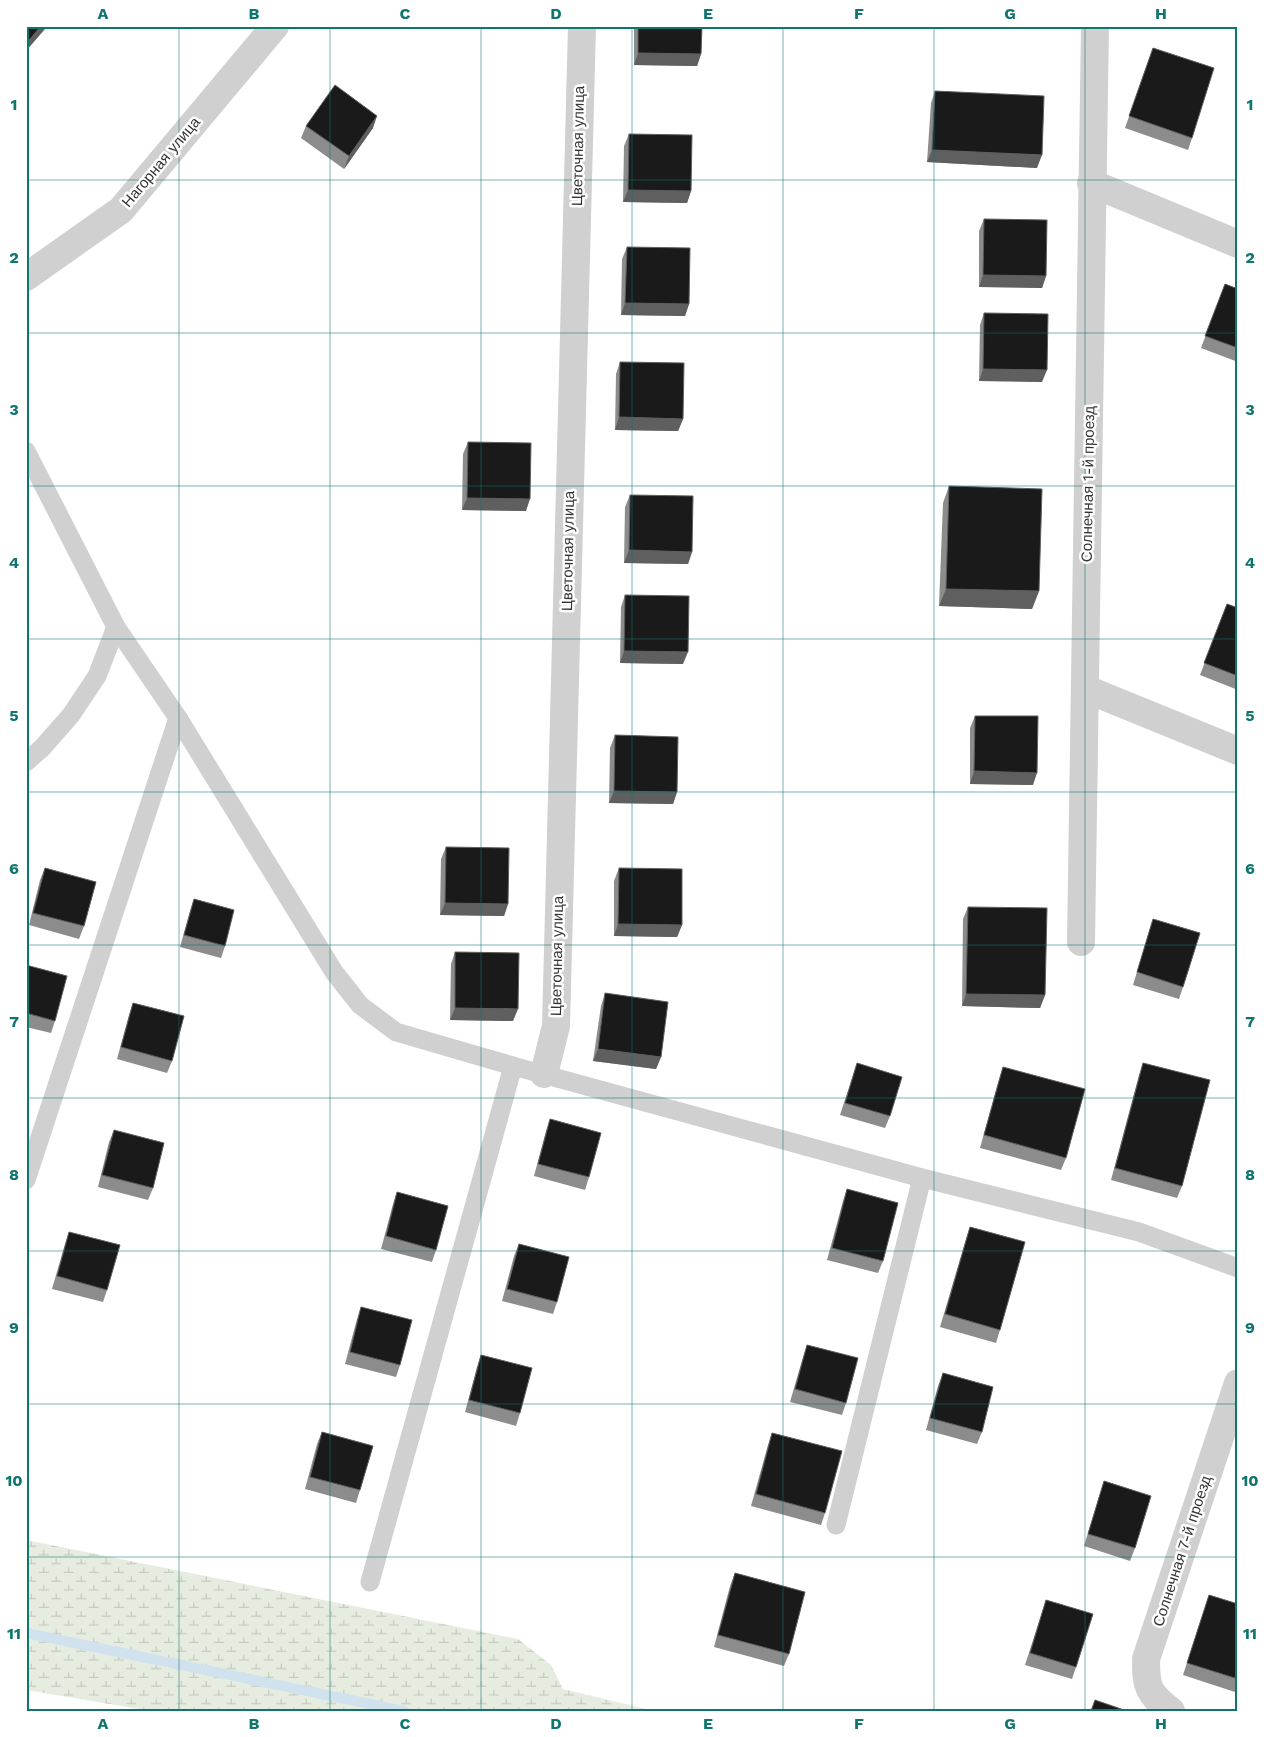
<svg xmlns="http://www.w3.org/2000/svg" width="1264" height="1737" font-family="'Work Sans',sans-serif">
  <defs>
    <pattern id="wetland-marsh" width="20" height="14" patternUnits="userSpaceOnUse" patternTransform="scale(1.25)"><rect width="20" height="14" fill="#e6ecdf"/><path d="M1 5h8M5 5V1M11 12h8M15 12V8" fill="none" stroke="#c6cbc0"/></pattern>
  </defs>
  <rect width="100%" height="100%" fill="#fff"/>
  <path fill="url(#wetland-marsh)" d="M26,1540L518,1639L551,1665L563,1689L654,1711H151L26,1690Z"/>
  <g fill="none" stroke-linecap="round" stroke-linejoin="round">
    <path stroke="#cfe2ee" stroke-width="10" d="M26,1633L404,1711"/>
    <g stroke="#d0d0d0" stroke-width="19">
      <path d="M26,451L116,627L178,718L334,972L360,1005L396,1032L513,1066L922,1178L1139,1232L1238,1268"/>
      <path d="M26,762L42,748L71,715L97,676L116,627"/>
      <path d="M26,1180L178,718"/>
      <path d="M836,1525L922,1178"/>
      <path d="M370,1582L513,1066"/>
    </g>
    <g stroke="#d0d0d0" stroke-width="28">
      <path d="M1091,183L1238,244"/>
      <path d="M26,277L121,210L275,26"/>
      <path d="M1086,689L1238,751"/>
      <path d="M1081,942L1095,26"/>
      <path d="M544,1074L556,1026L582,26"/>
      <path d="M1171,1711C1148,1693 1146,1688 1146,1659L1238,1383"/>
    </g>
  </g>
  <g fill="#8c8c8c">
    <path d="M634,26H702L701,54L697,66L634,65Z"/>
    <path d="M1153,48L1192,138L1188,150L1125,128Z"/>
    <path d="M935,91L1037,168L927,162L931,103Z"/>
    <path d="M306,126L373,128L344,169L301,138Z"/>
    <path d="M629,134L691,191L687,203L623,202L624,146Z"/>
    <path d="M984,219L1046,276L1042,288L979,287V231Z"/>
    <path d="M627,247L689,304L685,316L621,315L622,259Z"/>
    <path d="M1225,284L1238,289V362L1201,348Z"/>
    <path d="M984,313L1042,382L979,381L980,325Z"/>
    <path d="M620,362L683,419L678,431L615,430L616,374Z"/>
    <path d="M468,442L526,511L462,510L463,454Z"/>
    <path d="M949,486L1039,591L1032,609L939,606L943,503Z"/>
    <path d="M630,495L692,552L688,564L624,563L625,507Z"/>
    <path d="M625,595L683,664L620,663L621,607Z"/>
    <path d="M1227,604L1238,608V690L1200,675Z"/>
    <path d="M975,716L1033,785L970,784V728Z"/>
    <path d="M615,735L677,792L673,804L609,803L610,748Z"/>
    <path d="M446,847L508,904L504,916L440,915L441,859Z"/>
    <path d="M45,868L84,926L79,939L29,925L40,880Z"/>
    <path d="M619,868L682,925L677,937L614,936V881Z"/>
    <path d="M194,899L225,946L221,958L180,947L190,911Z"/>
    <path d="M968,907L1045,995L1040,1008L962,1006L963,919Z"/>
    <path d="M1153,919L1183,987L1179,999L1133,985Z"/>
    <path d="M455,952L513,1021L450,1020L451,964Z"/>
    <path d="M26,965L55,1021L51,1033L26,1027Z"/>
    <path d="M605,993L661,1057L656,1069L593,1061L601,1006Z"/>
    <path d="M133,1003L172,1061L167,1073L117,1059L129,1015Z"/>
    <path d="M857,1063L890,1116L885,1128L840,1115Z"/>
    <path d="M1143,1063L1182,1186L1177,1198L1111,1180L1139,1075Z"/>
    <path d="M1003,1067L1066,1158L1061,1170L980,1148L999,1079Z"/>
    <path d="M550,1119L589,1177L585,1190L534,1176L546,1131Z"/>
    <path d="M114,1130L153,1188L148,1200L98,1187L109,1142Z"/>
    <path d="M847,1189L883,1261L878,1273L827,1260L843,1201Z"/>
    <path d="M397,1192L436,1250L432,1262L381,1249L393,1204Z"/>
    <path d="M970,1227L1000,1330L996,1343L940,1327L966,1239Z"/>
    <path d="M69,1232L107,1290L103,1302L52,1289L65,1244Z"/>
    <path d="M519,1244L557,1302L553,1314L502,1301L514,1256Z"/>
    <path d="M361,1307L400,1365L396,1377L345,1364L357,1319Z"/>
    <path d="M807,1345L846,1403L842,1415L790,1402L803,1357Z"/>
    <path d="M481,1355L520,1413L516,1426L465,1412L477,1367Z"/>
    <path d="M943,1373L982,1432L977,1444L926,1430L938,1386Z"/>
    <path d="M322,1432L360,1490L356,1503L305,1489L317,1444Z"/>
    <path d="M772,1433L825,1513L821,1525L751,1506L768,1445Z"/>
    <path d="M1104,1481L1135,1548L1130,1561L1084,1546Z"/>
    <path d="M735,1573L789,1654L784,1666L714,1647L730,1586Z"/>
    <path d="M1209,1595L1238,1604V1693L1183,1675Z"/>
    <path d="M1046,1600L1076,1667L1072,1679L1025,1665Z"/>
  </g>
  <g fill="#5f5f5f">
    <path d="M41,26H46L45,29L26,51V44Z"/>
    <path d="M638,53L701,54L697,66L634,65Z"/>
    <path d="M377,116L373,128L344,169L349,156Z"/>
    <path d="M932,150L1042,155L1037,168L927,162Z"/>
    <path d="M628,190L691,191L687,203L623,202Z"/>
    <path d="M983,275L1046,276L1042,288L979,287Z"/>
    <path d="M625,303L689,304L685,316L621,315Z"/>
    <path d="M983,369L1047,370L1042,382L979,381Z"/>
    <path d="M619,417L683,419L678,431L615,430Z"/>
    <path d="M467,498L530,499L526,511L462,510Z"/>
    <path d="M629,550L692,552L688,564L624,563Z"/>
    <path d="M946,589L1039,591L1032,609L939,606Z"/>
    <path d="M624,651L688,652L683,664L620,663Z"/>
    <path d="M974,771L1037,773L1033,785L970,784Z"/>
    <path d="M614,791L677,792L673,804L609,803Z"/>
    <path d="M445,903L508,904L504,916L440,915Z"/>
    <path d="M618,924L682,925L677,937L614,936Z"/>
    <path d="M966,994L1045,995L1040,1008L962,1006Z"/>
    <path d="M455,1008L518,1009L513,1021L450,1020Z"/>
    <path d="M598,1049L661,1057L656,1069L593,1061Z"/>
  </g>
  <g fill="#1a1a1a" stroke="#5f5f5f">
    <path d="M26,26H41L26,44Z"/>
    <path d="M638,26H702L701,54L638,53Z"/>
    <path d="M1153,48L1214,68L1192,138L1129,116Z"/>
    <path d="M335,85L377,116L349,156L306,126Z"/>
    <path d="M935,91L1044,96L1042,155L932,150Z"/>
    <path d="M629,134L692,135L691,191L628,190Z"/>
    <path d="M984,219L1047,220L1046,276L983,275Z"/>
    <path d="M627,247L690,248L689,304L625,303Z"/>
    <path d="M1225,284L1238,289V348L1205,336Z"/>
    <path d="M984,313L1048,314L1047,370L983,369Z"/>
    <path d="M620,362L684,363L683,419L619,417Z"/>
    <path d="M468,442L531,443L530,499L467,498Z"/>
    <path d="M949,486L1042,489L1039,591L946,589Z"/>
    <path d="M630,495L693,496L692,552L629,550Z"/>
    <path d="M625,595L689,596L688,652L624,651Z"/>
    <path d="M1227,604L1238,608V676L1204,663Z"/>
    <path d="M975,716H1038L1037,773L974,771Z"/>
    <path d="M615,735L678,737L677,792L614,791Z"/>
    <path d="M446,847L509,848L508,904L445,903Z"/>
    <path d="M45,868L96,882L84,926L33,913Z"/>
    <path d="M619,868L682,869V925L618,924Z"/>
    <path d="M194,899L234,910L225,946L184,935Z"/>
    <path d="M968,907L1047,908L1045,995L966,994Z"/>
    <path d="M1153,919L1200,933L1183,987L1137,972Z"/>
    <path d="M455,952L519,953L518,1009L455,1008Z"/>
    <path d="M26,965L67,976L55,1021L26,1013Z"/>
    <path d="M605,993L668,1002L661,1057L598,1049Z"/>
    <path d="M133,1003L184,1016L172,1061L121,1047Z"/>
    <path d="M857,1063L902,1077L890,1116L845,1103Z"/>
    <path d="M1143,1063L1210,1080L1182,1186L1115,1168Z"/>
    <path d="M1003,1067L1085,1089L1066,1158L984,1135Z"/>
    <path d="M550,1119L601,1133L589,1177L538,1164Z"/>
    <path d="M26,1125H28L26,1134Z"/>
    <path d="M114,1130L164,1143L153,1188L102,1175Z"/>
    <path d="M847,1189L898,1203L883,1261L832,1248Z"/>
    <path d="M397,1192L448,1206L436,1250L386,1236Z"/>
    <path d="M970,1227L1025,1242L1000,1330L945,1314Z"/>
    <path d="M69,1232L120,1245L107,1290L57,1276Z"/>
    <path d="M519,1244L569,1257L557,1302L507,1289Z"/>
    <path d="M361,1307L412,1320L400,1365L350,1352Z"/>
    <path d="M807,1345L858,1358L846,1403L795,1389Z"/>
    <path d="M481,1355L532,1368L520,1413L469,1400Z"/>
    <path d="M943,1373L993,1387L982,1432L930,1418Z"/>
    <path d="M322,1432L373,1446L360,1490L310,1477Z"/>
    <path d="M772,1433L842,1451L825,1513L756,1494Z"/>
    <path d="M1104,1481L1151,1496L1135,1548L1088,1534Z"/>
    <path d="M735,1573L805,1592L789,1654L718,1635Z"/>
    <path d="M1209,1595L1238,1604V1679L1187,1663Z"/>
    <path d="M1046,1600L1093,1614L1076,1667L1030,1653Z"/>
    <path d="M1095,1700L1127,1711H1091Z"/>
  </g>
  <path fill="none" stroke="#0f766e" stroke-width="1" stroke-opacity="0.55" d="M179,26V1711M330,26V1711M481,26V1711M632,26V1711M783,26V1711M934,26V1711M1085,26V1711M26,180H1238M26,333H1238M26,486H1238M26,639H1238M26,792H1238M26,945H1238M26,1098H1238M26,1251H1238M26,1404H1238M26,1557H1238"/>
  <g text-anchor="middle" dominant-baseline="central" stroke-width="5" stroke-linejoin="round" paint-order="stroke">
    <g font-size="15" fill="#333" stroke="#fff">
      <text transform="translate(578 146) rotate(-89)">Цветочная улица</text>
      <text transform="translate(161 162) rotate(-50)">Нагорная улица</text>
      <text transform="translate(1088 484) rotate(-89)">Солнечная 1-й проезд</text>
      <text transform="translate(568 551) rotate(-89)">Цветочная улица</text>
      <text transform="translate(557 956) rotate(-89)">Цветочная улица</text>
      <text transform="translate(1182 1551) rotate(-72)">Солнечная 7-й проезд</text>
    </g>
  </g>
  <rect width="1264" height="1737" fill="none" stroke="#ffffff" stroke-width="55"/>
  <rect x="28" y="28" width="1208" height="1682" fill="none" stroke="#0f766e" stroke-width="2"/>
  <g font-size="16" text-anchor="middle" font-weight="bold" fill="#0f766e">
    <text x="103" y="19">A</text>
    <text x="254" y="19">B</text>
    <text x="405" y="19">C</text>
    <text x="556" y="19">D</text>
    <text x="708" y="19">E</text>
    <text x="859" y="19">F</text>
    <text x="1010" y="19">G</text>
    <text x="1161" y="19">H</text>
    <text x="14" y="110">1</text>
    <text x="1250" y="110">1</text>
    <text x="14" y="263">2</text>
    <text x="1250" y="263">2</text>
    <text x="14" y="415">3</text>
    <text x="1250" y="415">3</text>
    <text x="14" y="568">4</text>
    <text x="1250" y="568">4</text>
    <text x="14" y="721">5</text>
    <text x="1250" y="721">5</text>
    <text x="14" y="874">6</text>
    <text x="1250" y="874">6</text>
    <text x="14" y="1027">7</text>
    <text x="1250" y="1027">7</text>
    <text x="14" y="1180">8</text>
    <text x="1250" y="1180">8</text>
    <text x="14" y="1333">9</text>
    <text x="1250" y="1333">9</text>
    <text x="14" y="1486">10</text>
    <text x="1250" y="1486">10</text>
    <text x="14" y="1639">11</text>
    <text x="1250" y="1639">11</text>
    <text x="103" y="1729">A</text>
    <text x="254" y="1729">B</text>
    <text x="405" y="1729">C</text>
    <text x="556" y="1729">D</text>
    <text x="708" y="1729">E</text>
    <text x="859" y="1729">F</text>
    <text x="1010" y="1729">G</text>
    <text x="1161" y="1729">H</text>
  </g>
</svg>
